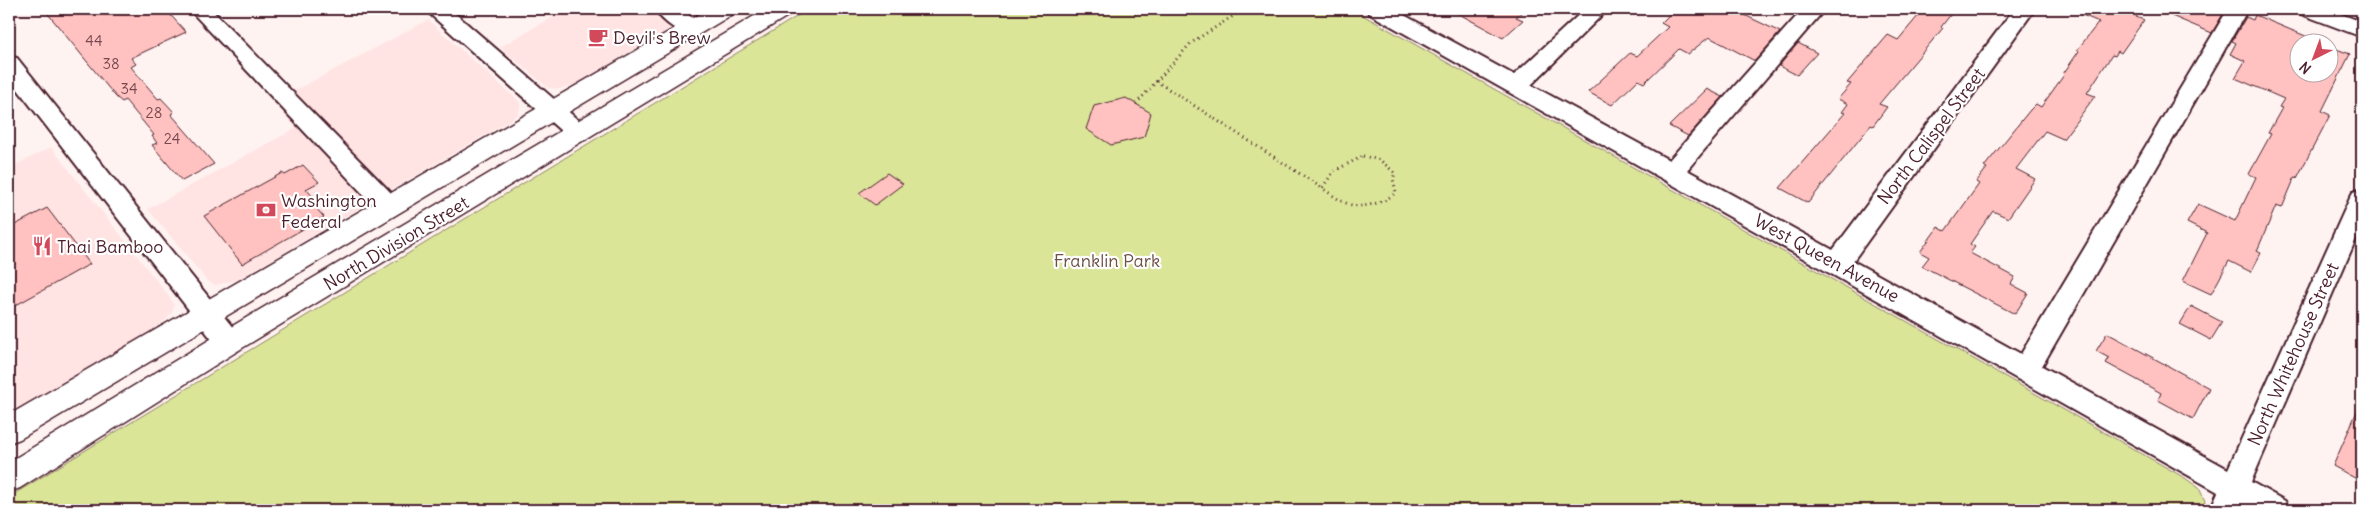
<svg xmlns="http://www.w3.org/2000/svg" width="2371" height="519" font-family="Delius,sans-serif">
  <rect width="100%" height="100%" fill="#fff3f2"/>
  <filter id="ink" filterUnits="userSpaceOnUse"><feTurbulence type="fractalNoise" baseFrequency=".02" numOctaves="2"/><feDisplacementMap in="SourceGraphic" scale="10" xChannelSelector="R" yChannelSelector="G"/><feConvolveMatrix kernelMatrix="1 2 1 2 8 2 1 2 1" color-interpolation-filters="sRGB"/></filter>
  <g filter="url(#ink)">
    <g fill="#ffe4e3">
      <path d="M567,9H703L574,85L559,89L548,88L500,47Z"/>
      <path d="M428,20L520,102V108L518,114L512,119L237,280L216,285L208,282L148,209L296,128L273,102Z"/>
      <path d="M51,147L168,295L174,304L173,311L168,318L151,331L9,414V168Z"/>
    </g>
    <path fill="#dae598" stroke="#928262" d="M809,9H1352L2185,478L2199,488L2205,501L2203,510H9V497Z"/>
    <g fill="#ffc2c0" stroke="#4a1f2b">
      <path d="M44,9H165L186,32L131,58L136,64L131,67L158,99L161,98L174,112L171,114L214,164L182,181L152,145L157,143L152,136L154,135L125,100L122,102L116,97Z"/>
      <path d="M1450,9H1526L1516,17L1523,20L1503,38Z"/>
      <path d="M1675,9H1732L1780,32L1755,61L1709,37L1688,54L1679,49L1644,83L1638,80L1612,105L1588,92L1630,53L1637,56L1668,27L1661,23Z"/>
      <path d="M1924,9H1955L1941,27L1943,28L1879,104L1887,107L1873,126L1871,125L1808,203L1780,188L1845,113L1842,112L1848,104L1838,99L1851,84L1847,83L1888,35L1898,40Z"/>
      <path d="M2068,9H2141L2136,17L2144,20L2121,53L2118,51L2115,56L2112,55L2087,93L2095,96L2063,139L2045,131L2016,169L2035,179L2008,218L1993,211L1970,244L1975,247L1970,253L2015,277L2011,284L2028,293L2015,314L1922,266L1929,257L1920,252L1938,227L1945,231L1979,184L1976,182L1987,168L1984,167L2030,110L2036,104L2041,107L2064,75L2063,74L2079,51L2077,50L2099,22Z"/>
      <path d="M2155,9H2226L2212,33Z"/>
      <path d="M2255,15L2320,42H2298V72H2328V46L2350,54L2322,111L2330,115L2297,178L2295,177L2282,208L2276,206L2257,251L2261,253L2251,272L2229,261L2211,294L2183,281L2207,233L2187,223L2198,204L2235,221L2256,177L2249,174L2271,134L2268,133L2282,108L2279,107L2284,99L2235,78L2245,61L2230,54L2236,43L2232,41L2246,17L2253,20Z"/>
      <path d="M1798,43L1817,53L1797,75L1779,66Z"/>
      <path d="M1707,89L1723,97L1688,136L1669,126Z"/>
      <path d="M1126,98L1151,113L1144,137L1111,145L1086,129L1094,106Z"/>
      <path d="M303,165L319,182L306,189L318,202L313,205L324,217L242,264L204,216L282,173L285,175Z"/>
      <path d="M887,173L903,184L875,205L859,193Z"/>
      <path d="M47,208L90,264L9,309V228Z"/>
      <path d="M2191,306L2222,322L2211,340L2180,324Z"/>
      <path d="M2107,333L2209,388L2193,419L2158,400L2161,393L2106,363L2109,358L2096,351Z"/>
      <path d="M2362,400V482L2333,466Z"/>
    </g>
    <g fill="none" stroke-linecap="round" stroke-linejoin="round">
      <defs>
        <g id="minor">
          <path d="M189,9H211L398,200L401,206L398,212L389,215L380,212Z"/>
          <path d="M427,9H450L586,127L590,133L586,139L578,141L570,139L430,14Z"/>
          <path d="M655,9C675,9 690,10 702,29L699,34C684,38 662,22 655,9Z"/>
          <path d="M1366,9H1393L1514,75L1585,9H1608L1531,85L1669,160L1803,9H1825L1687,170L1833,250L2014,9H2035L1853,261L2021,354L2228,9H2248L2042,366L2228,469L2350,198L2353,192L2362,189V225L2251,482L2285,501L2289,510H2249L2240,505L2238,510H2210L2218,492L1370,14Z"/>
          <path d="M2297,9H2328L2362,22V37L2301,14Z"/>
          <path d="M9,56L17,58L238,334L242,342L238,350L229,353L220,350L9,78Z"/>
        </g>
        <g id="major">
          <path d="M708,9H737L733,14L20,439L9,443V415Z"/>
          <path d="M766,9H795L791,14L239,350L20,488L9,492V462L219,334Z"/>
        </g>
      </defs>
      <use href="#minor" stroke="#4a1f2b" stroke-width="4"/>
      <use href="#major" stroke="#4a1f2b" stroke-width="3"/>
      <g stroke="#4a1f2b" stroke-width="3" stroke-dasharray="1 4" stroke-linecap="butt">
        <path d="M1156,81L1322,188"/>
        <path d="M1136,104L1191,43L1244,9"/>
        <path d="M1363,156L1380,160L1395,173L1393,179L1396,192C1385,203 1361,210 1346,203C1338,200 1330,193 1322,188L1334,171Z"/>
      </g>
      <use href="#minor" fill="#fff" fill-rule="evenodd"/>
      <use href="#major" fill="#fff" fill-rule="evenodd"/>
    </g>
  </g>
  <defs>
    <symbol id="cafe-bare" viewBox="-9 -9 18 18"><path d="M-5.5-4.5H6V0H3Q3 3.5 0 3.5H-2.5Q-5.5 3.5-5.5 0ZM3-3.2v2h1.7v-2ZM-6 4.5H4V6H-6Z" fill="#d1495b" stroke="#fff" stroke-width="2.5" paint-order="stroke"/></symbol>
    <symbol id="bank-bare" viewBox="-9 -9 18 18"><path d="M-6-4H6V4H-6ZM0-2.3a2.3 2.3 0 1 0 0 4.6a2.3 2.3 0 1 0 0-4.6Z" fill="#d1495b" stroke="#fff" stroke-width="2.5" paint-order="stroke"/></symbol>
    <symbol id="restaurant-bare" viewBox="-9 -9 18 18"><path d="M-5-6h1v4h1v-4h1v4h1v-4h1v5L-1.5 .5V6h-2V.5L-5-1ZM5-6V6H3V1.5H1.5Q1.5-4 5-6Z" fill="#d1495b" stroke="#fff" stroke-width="2.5" paint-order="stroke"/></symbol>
  </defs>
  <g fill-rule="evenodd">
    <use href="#cafe-bare" x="584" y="23" width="28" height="28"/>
    <use href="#bank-bare" x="252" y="196" width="28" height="28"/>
    <use href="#restaurant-bare" x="28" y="232" width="28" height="28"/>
  </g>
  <g text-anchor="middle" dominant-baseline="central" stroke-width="4.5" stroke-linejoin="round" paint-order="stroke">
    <g font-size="15" fill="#774850">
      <text x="94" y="40">44</text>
      <text x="111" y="63">38</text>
      <text x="129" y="88">34</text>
      <text x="154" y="112">28</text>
      <text x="172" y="138">24</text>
    </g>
    <g font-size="18" fill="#4a1f2b" stroke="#fff" text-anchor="start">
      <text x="613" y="37">Devil's Brew</text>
      <text x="281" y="200">Washington<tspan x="281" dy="21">Federal</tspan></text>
      <text x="57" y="246">Thai Bamboo</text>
    </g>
    <g font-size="18" fill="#4a1f2b" stroke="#fff">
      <text transform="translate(1931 136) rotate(-53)">North Calispel Street</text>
      <text transform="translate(396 243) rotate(-31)">North Division Street</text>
      <text transform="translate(1827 258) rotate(29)">West Queen Avenue</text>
      <text transform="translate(2293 354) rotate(-66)">North Whitehouse Street</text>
    </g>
    <g font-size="18" fill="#6e5046" stroke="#fff">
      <text x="1107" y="260">Franklin Park</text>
    </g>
  </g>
  <rect width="2371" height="519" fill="none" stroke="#fff" stroke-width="30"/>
  <rect x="15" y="15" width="2341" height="489" fill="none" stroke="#4a1f2b" stroke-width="2" filter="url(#ink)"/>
  <g transform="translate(2314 58) rotate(222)"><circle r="24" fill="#ffffff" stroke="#b7a5aa"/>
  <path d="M0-4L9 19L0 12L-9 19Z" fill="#d1495b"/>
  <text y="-8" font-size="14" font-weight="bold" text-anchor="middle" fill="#4a1f2b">N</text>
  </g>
</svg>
